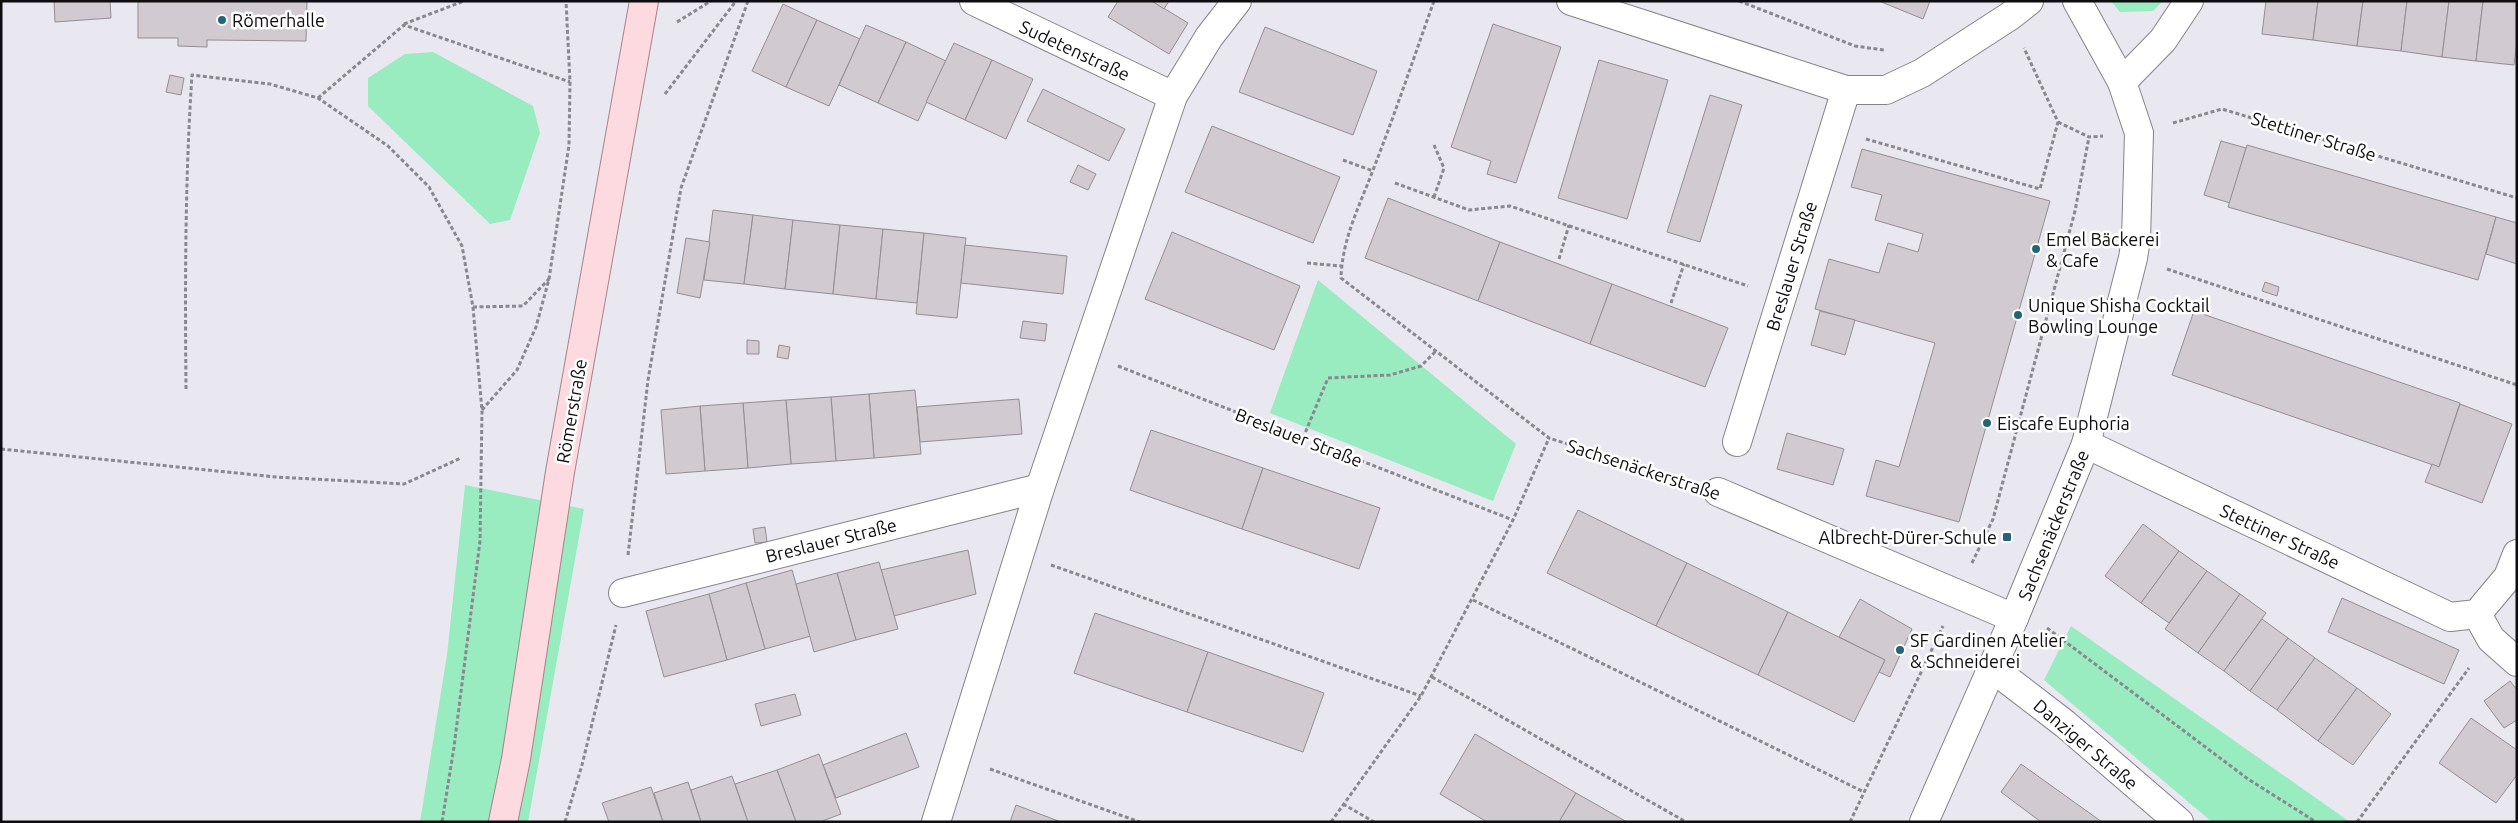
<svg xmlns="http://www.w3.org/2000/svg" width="2518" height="823" font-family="Ubuntu,sans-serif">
  <rect width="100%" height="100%" fill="#e9e7f0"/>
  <g fill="#98ecc0">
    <path d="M2111,1H2163L2153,11L2120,12Z"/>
    <path d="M433,52L533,106L540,133L510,220L490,224L368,106V78L405,54Z"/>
    <path d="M1318,280L1516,444L1493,501L1270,413Z"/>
    <path d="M465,485L584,509L528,822H420L447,655Z"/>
    <path d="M2071,626L2350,822H2212L2044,680Z"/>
  </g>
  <g fill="#d2cad1" stroke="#958d94">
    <path d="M54,1H110L111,18L55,22Z"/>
    <path d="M138,1H307L306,41L207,40V47L178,46V38H138Z"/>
    <path d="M1118,1H1152L1188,23L1169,54L1108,17Z"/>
    <path d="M1152,1H1169L1164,9Z"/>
    <path d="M1879,1H1930L1923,19Z"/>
    <path d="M2266,1H2318L2313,40L2262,34Z"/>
    <path d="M2318,1H2363L2357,46L2313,40Z"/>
    <path d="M2363,1H2407L2401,51L2357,46Z"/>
    <path d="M2407,1H2449L2442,57L2401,51Z"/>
    <path d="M2449,1H2483L2476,61L2442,57Z"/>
    <path d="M2483,1H2517V42L2514,65L2476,61Z"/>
    <path d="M783,4L817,20L786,87L752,71Z"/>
    <path d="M817,20L860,39L829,106L786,87Z"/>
    <path d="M1493,24L1561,47L1516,183L1487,174L1491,161L1451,147Z"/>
    <path d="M866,25L906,42L878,103L839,85Z"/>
    <path d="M1265,27L1377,71L1353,135L1239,92Z"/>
    <path d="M906,42L946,61L918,121L878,103Z"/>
    <path d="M954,43L992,60L965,120L926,102Z"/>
    <path d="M992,60L1033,79L1006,139L965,120Z"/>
    <path d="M1599,60L1668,80L1627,219L1558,198Z"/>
    <path d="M170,75L184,78L181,95L166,92Z"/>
    <path d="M1043,89L1125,129L1109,161L1027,121Z"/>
    <path d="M1710,95L1742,105L1700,242L1667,232Z"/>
    <path d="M1212,126L1340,177L1313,243L1185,192Z"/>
    <path d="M2221,141L2246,148L2230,203L2204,195Z"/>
    <path d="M2247,145L2496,217L2478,280L2228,207Z"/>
    <path d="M1862,149L2050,201L1959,522L1866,496L1876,460L1899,467L1935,343L1815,309L1829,259L1879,273L1888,243L1918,252L1923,234L1875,220L1882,195L1851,187Z"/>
    <path d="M1078,165L1096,174L1088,190L1070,182Z"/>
    <path d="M1388,198L1500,242L1478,301L1365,258Z"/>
    <path d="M713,210L753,215L744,284L704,280Z"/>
    <path d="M753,215L793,220L785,289L744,284Z"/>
    <path d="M2496,217L2517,223V264L2486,254Z"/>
    <path d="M793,220L840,225L833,294L785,289Z"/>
    <path d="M840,225L883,229L876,299L833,294Z"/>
    <path d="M883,229L924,233L917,303L876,299Z"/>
    <path d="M1172,232L1300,286L1274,350L1145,299Z"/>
    <path d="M924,233L966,238L957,318L916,314Z"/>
    <path d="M686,238L710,242L700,298L677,293Z"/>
    <path d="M1500,242L1612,284L1590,344L1478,301Z"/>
    <path d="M965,245L1067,256L1063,294L961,283Z"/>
    <path d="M2265,282L2279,287L2277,296L2262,291Z"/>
    <path d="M1612,284L1728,328L1705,387L1590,344Z"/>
    <path d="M1820,311L1855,320L1845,355L1811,345Z"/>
    <path d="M2194,311L2460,403L2439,467L2172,375Z"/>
    <path d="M1023,321L1047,324L1045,341L1020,338Z"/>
    <path d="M747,340L759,341V354H747Z"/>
    <path d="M779,345L790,347L788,359L777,357Z"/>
    <path d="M915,390L921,454L874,458L869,394Z"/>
    <path d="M869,394L874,458L836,461L831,397Z"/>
    <path d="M831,397L836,461L791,464L786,400Z"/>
    <path d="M1019,399L1022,434L920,442L917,407Z"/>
    <path d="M786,400L791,464L748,468L743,403Z"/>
    <path d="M743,403L748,468L705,471L700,406Z"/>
    <path d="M2460,404L2512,424L2482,503L2425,482L2432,464L2439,467Z"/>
    <path d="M700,406L705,471L666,474L661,410Z"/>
    <path d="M1151,430L1263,468L1242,529L1130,490Z"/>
    <path d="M1787,433L1844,449L1833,485L1777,469Z"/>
    <path d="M1263,468L1380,508L1359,569L1242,529Z"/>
    <path d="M1578,510L1687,563L1656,626L1547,573Z"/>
    <path d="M2143,524L2179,551L2141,603L2105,576Z"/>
    <path d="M765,527L767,542L755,543L753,529Z"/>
    <path d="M968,550L976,594L894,616L881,570Z"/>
    <path d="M2179,551L2207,571L2169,623L2141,603Z"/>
    <path d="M879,562L898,629L856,640L837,573Z"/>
    <path d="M1687,563L1788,612L1758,675L1656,626Z"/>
    <path d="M792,570L811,636L765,649L746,583Z"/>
    <path d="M2207,571L2240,594L2198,653L2165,629Z"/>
    <path d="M837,573L856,640L814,652L796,584Z"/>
    <path d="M746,583L765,649L727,660L709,594Z"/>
    <path d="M709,594L727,660L664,677L646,611Z"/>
    <path d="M2240,594L2266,613L2224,671L2198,653Z"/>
    <path d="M2342,598L2459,650L2444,684L2328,632Z"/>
    <path d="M1860,599L1912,629L1890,677L1879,672L1885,660L1839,637Z"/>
    <path d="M1788,612L1885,660L1854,722L1758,675Z"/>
    <path d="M1095,613L1208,652L1187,712L1074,673Z"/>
    <path d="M2262,619L2288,638L2250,691L2224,671Z"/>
    <path d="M2288,638L2315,658L2277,710L2250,691Z"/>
    <path d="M1208,652L1324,693L1303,752L1187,712Z"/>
    <path d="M2315,658L2357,688L2318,741L2277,710Z"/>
    <path d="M2510,681L2517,690V720L2504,728L2484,701Z"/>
    <path d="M2357,688L2391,714L2353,765L2318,741Z"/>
    <path d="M795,694L801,715L761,726L755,704Z"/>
    <path d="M2471,718L2517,750V775L2496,803L2439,763Z"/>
    <path d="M906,733L919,767L836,798L823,765Z"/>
    <path d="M1475,734L1576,793L1559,822H1487L1440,794Z"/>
    <path d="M819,754L841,814L820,822H796L777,770Z"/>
    <path d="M2021,764L2102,822H2041L2001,792Z"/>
    <path d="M777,770L796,822H748L735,784Z"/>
    <path d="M732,776L748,822H701L691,790Z"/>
    <path d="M688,782L701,822H663L654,793Z"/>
    <path d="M651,787L663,822H609L602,803Z"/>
    <path d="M1576,793L1627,822H1559Z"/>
    <path d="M1016,805L1061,822H1010Z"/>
  </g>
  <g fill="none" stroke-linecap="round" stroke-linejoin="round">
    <defs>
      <g id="minor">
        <path d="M974,1L1173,96"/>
        <path d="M1571,1L1846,90H1886L1922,73L2010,16L2029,1"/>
        <path d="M2122,82L2163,40L2189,1"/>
        <path d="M1737,442L1846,90"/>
        <path d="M2086,444L2450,617L2477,614L2508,577L2517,554"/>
        <path d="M1718,492L2014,618"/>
        <path d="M623,593L1040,488"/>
        <path d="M2477,614L2491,639L2517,662"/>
        <path d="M1992,668L2065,724L2179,822"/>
        <path d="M936,822L1040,488L1173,96L1209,37L1237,1"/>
        <path d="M1924,822L2014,618L2086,444L2133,258L2136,239L2139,133L2122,82L2077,1"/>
      </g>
      <path id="major" d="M503,822L516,759L560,472L644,1"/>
    </defs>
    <use href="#minor" stroke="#85828b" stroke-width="30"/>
    <use href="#major" stroke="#a88289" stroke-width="30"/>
    <g stroke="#8a888f" stroke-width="3" stroke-dasharray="4 2.5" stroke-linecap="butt">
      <path d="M1434,1C1414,57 1395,114 1373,170C1360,205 1342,239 1341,278L1549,438L1686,482"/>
      <path d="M1739,1L1855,46L1884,50"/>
      <path d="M677,22L711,1"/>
      <path d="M404,24L464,1"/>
      <path d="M665,94L736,1"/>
      <path d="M318,98L404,25L570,82"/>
      <path d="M2058,122L2089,137L2103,136"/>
      <path d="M2173,123L2222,109L2517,198"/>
      <path d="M1866,139L2040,189L2058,122L2024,48"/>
      <path d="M1434,145L1444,168L1434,197"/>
      <path d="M1343,160L1373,171"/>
      <path d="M1395,183L1469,210L1510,206L1748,286"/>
      <path d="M1559,259L1569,225"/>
      <path d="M1307,263L1341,266"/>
      <path d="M2167,269L2517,385"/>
      <path d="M1671,303L1684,264"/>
      <path d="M473,307L523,306L549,279"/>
      <path d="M1118,366L1513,520"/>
      <path d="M186,389C185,284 185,180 192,75L270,84L318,98L388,146L429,187L462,246L473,307L482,411L480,541L454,747L442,822"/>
      <path d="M482,410L517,370L536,327L549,279L569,145L570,82L566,1"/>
      <path d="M1303,438L1328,378L1390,375L1421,366L1436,351"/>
      <path d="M1,449L276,477L404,484L461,458"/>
      <path d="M628,555L648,380L681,188L748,1"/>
      <path d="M1972,563L1993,519L2075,211L2089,137"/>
      <path d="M1051,565L1421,696"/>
      <path d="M1473,600L1864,792"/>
      <path d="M2047,628L2248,779L2316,822"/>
      <path d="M1432,677L1686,822"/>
      <path d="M990,769L1140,822"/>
      <path d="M1343,804L1374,822"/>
      <path d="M565,822L582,765L616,625"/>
      <path d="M1331,822L1421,696L1513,520L1549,438"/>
      <path d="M1850,822L1943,626"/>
      <path d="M2357,822L2469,668"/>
    </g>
    <use href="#minor" stroke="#fff" stroke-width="28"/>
    <use href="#major" stroke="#fddadf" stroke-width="28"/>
  </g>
  <g fill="#246479" stroke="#fff" stroke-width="2">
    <circle cx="222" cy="20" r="5"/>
    <circle cx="2036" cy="249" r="5"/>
    <circle cx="2018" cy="315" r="5"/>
    <circle cx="1987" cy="423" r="5"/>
    <rect x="2002" y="532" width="10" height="10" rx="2.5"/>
    <circle cx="1900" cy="650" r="5"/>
  </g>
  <g text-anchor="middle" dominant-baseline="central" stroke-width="5" stroke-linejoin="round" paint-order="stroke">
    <g font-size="18" fill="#0d0c0f" stroke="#fff" text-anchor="start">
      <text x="232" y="20">Römerhalle</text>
      <text x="2046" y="239">Emel Bäckerei<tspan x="2046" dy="21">&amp; Cafe</tspan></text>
      <text x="2028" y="305">Unique Shisha Cocktail<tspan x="2028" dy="21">Bowling Lounge</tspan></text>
      <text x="1997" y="423">Eiscafe Euphoria</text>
      <text x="1997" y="537" text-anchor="end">Albrecht-Dürer-Schule</text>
      <text x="1910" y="640">SF Gardinen Atelier<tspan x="1910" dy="21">&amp; Schneiderei</tspan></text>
    </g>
    <g font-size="18" fill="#0d0c0f" stroke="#fff">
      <text transform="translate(1075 50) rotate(25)">Sudetenstraße</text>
      <text transform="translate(2314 136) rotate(17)">Stettiner Straße</text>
      <text transform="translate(1791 266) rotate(-73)">Breslauer Straße</text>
      <text transform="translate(571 411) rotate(-80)">Römerstraße</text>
      <text transform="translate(1299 437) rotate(21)">Breslauer Straße</text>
      <text transform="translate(1644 469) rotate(18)">Sachsenäckerstraße</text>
      <text transform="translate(2053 525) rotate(-68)">Sachsenäckerstraße</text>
      <text transform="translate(2280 536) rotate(25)">Stettiner Straße</text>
      <text transform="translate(831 540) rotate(-14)">Breslauer Straße</text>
      <text transform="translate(2086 744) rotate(40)">Danziger Straße</text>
    </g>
  </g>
  <rect width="2518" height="823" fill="none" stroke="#0d0c0f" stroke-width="5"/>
</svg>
